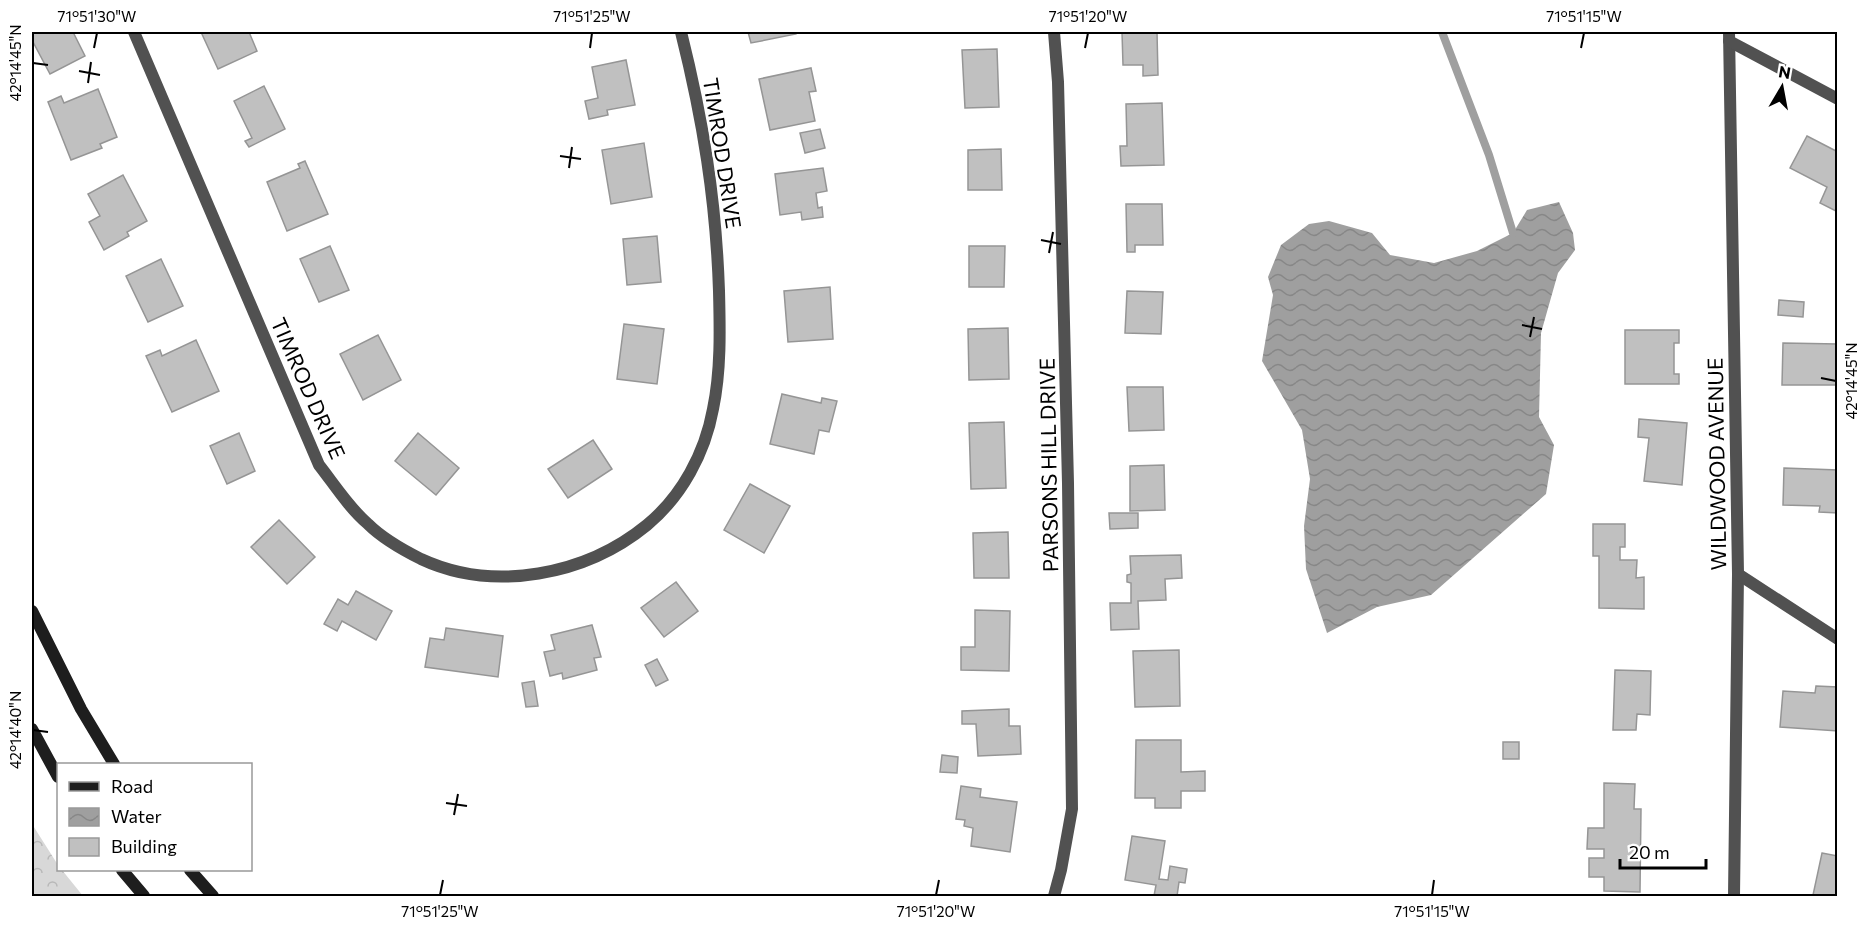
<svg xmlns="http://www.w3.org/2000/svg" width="1869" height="928" font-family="Commissioner,sans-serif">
  <defs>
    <pattern id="park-crowns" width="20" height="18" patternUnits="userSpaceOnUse" patternTransform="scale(1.5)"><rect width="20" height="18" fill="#d8d8d8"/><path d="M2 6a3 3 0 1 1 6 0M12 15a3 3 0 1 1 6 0" fill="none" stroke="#b8b8b8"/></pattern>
    <pattern id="water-waves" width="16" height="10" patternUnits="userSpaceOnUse" patternTransform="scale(1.5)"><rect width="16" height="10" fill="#9f9f9f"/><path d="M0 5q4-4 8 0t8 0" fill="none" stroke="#878787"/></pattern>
  </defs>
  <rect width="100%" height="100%" fill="#fff"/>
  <path fill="url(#park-crowns)" d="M32,824L58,865V870H62L83,896H32Z"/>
  <path fill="url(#water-waves)" d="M1559,202L1573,233L1575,250L1558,273L1541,333L1539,417L1554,445L1546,494L1431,595L1377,607L1327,633L1306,569L1304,526L1310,479L1302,430L1262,361L1273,295L1268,277L1281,245L1309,224L1329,221L1372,233L1390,255L1434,263L1477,251L1513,233L1527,210Z"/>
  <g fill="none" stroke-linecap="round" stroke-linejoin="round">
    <path stroke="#9f9f9f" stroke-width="8" d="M1442,32L1489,155L1513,233"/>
  </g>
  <g fill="#c0c0c0" stroke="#959595" stroke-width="1.5">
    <path d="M32,32H73L85,56L50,74L32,40Z"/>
    <path d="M201,32H249L257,51L218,69Z"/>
    <path d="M748,32H796V34L751,43Z"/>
    <path d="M1122,32H1157L1158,75L1143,76V65H1123Z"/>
    <path d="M997,49L999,107L965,108L962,50Z"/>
    <path d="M626,60L635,105L607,110L608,115L589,119L585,101L598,98L592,67Z"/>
    <path d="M811,68L816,91L809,92L815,121L770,130L759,79Z"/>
    <path d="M264,86L285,129L249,147L245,141L252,138L234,101Z"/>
    <path d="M98,89L117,137L100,144L102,148L71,160L48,102L61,96L64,103Z"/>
    <path d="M1162,103L1164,165L1121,166L1120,146H1127L1126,104Z"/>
    <path d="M820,129L825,148L805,153L800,133Z"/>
    <path d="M1807,136L1838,152L1836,211L1820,203L1827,187L1790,168Z"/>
    <path d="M644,143L652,197L611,204L602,150Z"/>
    <path d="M1001,149L1002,190H968V150Z"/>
    <path d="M305,161L328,214L287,231L267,182L300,168L298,164Z"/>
    <path d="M823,168L827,191L816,193L818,208L822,207L823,217L802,220L801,212L780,215L775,174Z"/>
    <path d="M123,175L147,221L127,232L129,236L104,250L89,222L100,216L88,194Z"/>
    <path d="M1126,204H1162L1163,245H1135V252H1127Z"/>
    <path d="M657,236L661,282L627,285L623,239Z"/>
    <path d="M330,246L349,290L319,302L300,259Z"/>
    <path d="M969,246H1005L1004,287H969Z"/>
    <path d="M161,259L183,306L148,322L126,276Z"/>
    <path d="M830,287L833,339L788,342L784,291Z"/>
    <path d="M1127,291L1163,292L1161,334L1125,333Z"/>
    <path d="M1779,300L1804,302L1803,317L1778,315Z"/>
    <path d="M624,324L664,329L657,384L617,379Z"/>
    <path d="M1008,328L1009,379L969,380L968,329Z"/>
    <path d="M1625,330H1679V343H1674V374H1679V384H1625Z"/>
    <path d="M378,335L401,380L363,400L340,354Z"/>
    <path d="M196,340L219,391L172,412L146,356L160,350L162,356Z"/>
    <path d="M1783,343L1838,344V385H1782Z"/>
    <path d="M1127,387H1163L1164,430L1129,431Z"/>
    <path d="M782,394L821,403L822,398L837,401L829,432L819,430L814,454L770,444Z"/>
    <path d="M1639,419L1687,423L1682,485L1644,481L1649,438L1638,437Z"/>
    <path d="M1004,422L1006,488L971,489L969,423Z"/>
    <path d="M239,433L255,471L227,484L210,446Z"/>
    <path d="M418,433L459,468L436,495L395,461Z"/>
    <path d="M593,440L612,469L568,498L548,469Z"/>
    <path d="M1164,465L1165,510L1130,511V466Z"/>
    <path d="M1784,468L1838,470V513L1819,512L1820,506L1783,505Z"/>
    <path d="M750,484L790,506L764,553L724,530Z"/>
    <path d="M1109,513H1138V528L1110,529Z"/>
    <path d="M279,520L315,557L287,584L251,547Z"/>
    <path d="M1593,524H1625V547H1620V560H1637L1636,578L1644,577V609L1599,608V556H1593Z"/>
    <path d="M1008,532L1009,578H974L973,533Z"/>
    <path d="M1181,555L1182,578L1165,579L1166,600L1138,601L1139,629L1111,630L1110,603H1131V583L1127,582V575L1131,574L1130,556Z"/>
    <path d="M676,582L698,611L664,637L641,608Z"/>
    <path d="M356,591L392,611L376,640L342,621L337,631L324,624L338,599L348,605Z"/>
    <path d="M975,610L1010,611L1009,671L961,670V647H975Z"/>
    <path d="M592,625L601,657L594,658L597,670L563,679L562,673L550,676L544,652L555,650L551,635Z"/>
    <path d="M446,628L503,636L498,677L425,667L430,638L444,640Z"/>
    <path d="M1179,650L1180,706L1135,707L1133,651Z"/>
    <path d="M657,659L668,680L656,686L645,665Z"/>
    <path d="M1615,670L1651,671L1650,715L1637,714L1636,730H1613Z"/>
    <path d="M534,681L538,706L526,707L522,683Z"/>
    <path d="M1816,686L1838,687V731L1780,727L1783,691L1815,693Z"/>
    <path d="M1009,709V726H1020L1021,754L978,756L976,724H962V711Z"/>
    <path d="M1136,740H1181V772L1205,771V791H1181V808H1155V798H1135Z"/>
    <rect x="1503" y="742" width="16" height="17"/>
    <path d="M942,755L958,757L957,773L940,772Z"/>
    <path d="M1604,783L1635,784L1634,809H1641L1640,892L1604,891V877H1589V858H1604V849H1587L1588,828H1604Z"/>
    <path d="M961,786L981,789L980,797L1017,802L1010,852L971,846L973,828L964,826L965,820L956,819Z"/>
    <path d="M1132,836L1165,841L1159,879L1168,880L1170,866L1187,869L1185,883L1179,882L1177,896H1154L1156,885L1125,880Z"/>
    <path d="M1822,853L1838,856V896L1813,895Z"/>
  </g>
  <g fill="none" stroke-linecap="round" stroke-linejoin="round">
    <g stroke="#515151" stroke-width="12">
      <path d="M134,32L319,465C334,484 349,508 368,524C382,538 403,550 421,559C494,593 586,575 647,525C682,496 705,453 713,409C721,371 720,330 719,291C716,200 703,120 681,32"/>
      <path d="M1729,32L1738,574L1734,896"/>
      <path d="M1729,41L1838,99"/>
      <path d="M1738,574L1838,639"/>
      <path d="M1054,896L1061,870L1072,809L1068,483L1058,82L1054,32"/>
    </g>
    <g stroke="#1e1e1e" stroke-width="12">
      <path d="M32,611L81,709L114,764"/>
      <path d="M32,729L58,777"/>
      <path d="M122,870L144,896"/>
      <path d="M190,870L213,896"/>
    </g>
  </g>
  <path fill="none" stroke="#000" stroke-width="2" d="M94,48L97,33M590,48L592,33M1085,48L1088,33M1581,48L1584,33M33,63L48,65M79,71L100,75M88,83L91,62M560,156L581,159M569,168L572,147M1041,240L1061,244M1049,253L1053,232M1522,325L1542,329M1530,337L1534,317M1821,378L1836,381M33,730L48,732M446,803L467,806M454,815L458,794M440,895L443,880M936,895L939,880M1432,895L1434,880"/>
  <g text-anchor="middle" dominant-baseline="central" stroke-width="4.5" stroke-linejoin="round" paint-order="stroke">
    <g font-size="21" fill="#000" stroke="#fff">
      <text transform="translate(723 153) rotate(81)">TIMROD DRIVE</text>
      <text transform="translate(309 388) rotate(66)">TIMROD DRIVE</text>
      <text transform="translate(1716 464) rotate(-91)">WILDWOOD AVENUE</text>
      <text transform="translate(1048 465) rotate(-91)">PARSONS HILL DRIVE</text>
    </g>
  </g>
  <rect width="1869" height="928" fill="none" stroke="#ffffff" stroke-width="66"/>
  <rect x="57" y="763" width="195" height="108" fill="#ffffff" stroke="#999999" stroke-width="1.5"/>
  <rect x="69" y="782" width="30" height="9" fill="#1e1e1e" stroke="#999999" stroke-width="1.5"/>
  <text x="111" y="793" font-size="18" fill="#000000">Road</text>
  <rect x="69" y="808" width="30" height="18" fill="url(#water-waves)" stroke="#999999" stroke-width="1.5"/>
  <text x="111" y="823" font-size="18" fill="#000000">Water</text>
  <rect x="69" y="838" width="30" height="18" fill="#c0c0c0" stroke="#999999" stroke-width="1.5"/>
  <text x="111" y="853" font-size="18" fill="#000000">Building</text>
  <g transform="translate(1782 87) rotate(10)" stroke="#ffffff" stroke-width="4.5" paint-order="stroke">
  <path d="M0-4.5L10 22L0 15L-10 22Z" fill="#000000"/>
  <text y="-9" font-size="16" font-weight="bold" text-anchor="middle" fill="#000000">N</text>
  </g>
  <path d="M1620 859v9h86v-9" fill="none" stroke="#000000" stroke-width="3"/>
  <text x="1629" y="859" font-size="18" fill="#000000" stroke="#ffffff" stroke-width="4.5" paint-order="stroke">20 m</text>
  <rect x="33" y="33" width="1803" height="862" fill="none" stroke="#000" stroke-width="2"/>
  <g font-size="15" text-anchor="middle" fill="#000">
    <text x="97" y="22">71°51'30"W</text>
    <text x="592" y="22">71°51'25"W</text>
    <text x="1088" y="22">71°51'20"W</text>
    <text x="1584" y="22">71°51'15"W</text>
    <text transform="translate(16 63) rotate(-90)" y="5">42°14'45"N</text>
    <text transform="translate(1852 381) rotate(-90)" y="5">42°14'45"N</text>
    <text transform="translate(16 730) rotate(-90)" y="5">42°14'40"N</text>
    <text x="440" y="917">71°51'25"W</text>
    <text x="936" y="917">71°51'20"W</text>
    <text x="1432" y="917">71°51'15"W</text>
  </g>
</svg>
